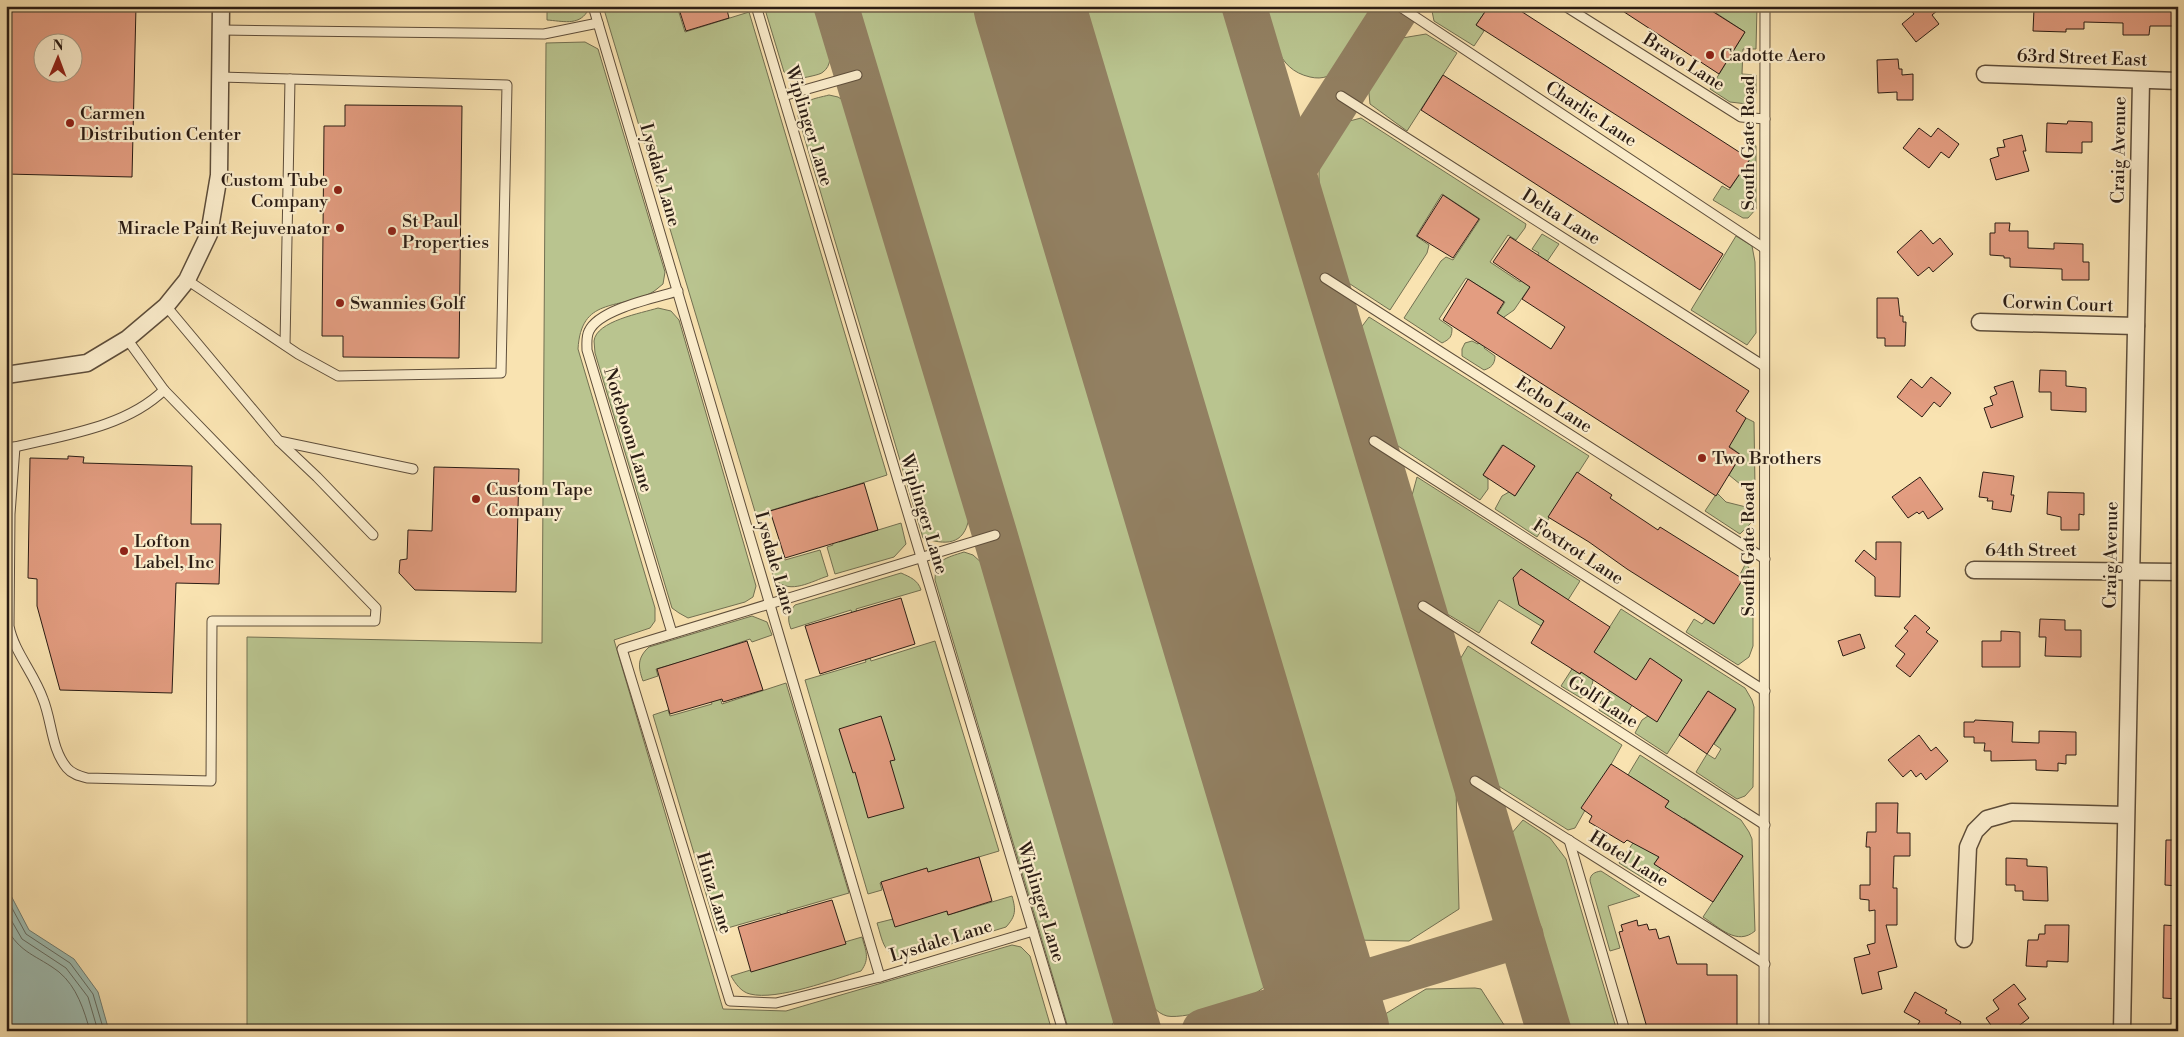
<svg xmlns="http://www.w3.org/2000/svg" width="2184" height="1037" font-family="'Libre Bodoni',serif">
  <rect width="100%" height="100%" fill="#f9e3b1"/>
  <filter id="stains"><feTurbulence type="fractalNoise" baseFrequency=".004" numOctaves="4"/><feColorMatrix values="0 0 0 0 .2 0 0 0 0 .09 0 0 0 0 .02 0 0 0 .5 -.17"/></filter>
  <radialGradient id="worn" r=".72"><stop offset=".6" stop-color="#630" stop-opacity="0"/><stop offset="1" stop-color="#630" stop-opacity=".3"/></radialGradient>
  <g fill="#b9c48f" stroke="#727052">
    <path d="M547,6H586L587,12C578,26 562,21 547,20Z"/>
    <path d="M603,6H677L685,32L749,12L887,475L825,495L839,542L901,523L906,544L894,557L835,574L827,547L833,545L818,496L756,515Z"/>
    <path d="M764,6H817C822,22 840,60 823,72C821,74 816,75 812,76C800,79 794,79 784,72Z"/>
    <path d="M851,6H988L1270,947C1271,959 1273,971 1268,982C1261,999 1185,1020 1167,1016C1156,1013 1151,1004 1145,996Z"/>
    <path d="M1070,6H1223L1456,787L1459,909L1409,941L1352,940L1347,937Z"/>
    <path d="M1265,6H1380L1341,67C1332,76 1323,80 1310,77C1275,69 1274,36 1265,6Z"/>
    <path d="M1431,6H1489L1476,25L1484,31L1474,46L1434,21Z"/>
    <path d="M1720,6H1757L1756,49H1743L1742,74L1756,75V93L1747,104L1730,102L1710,89L1745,32L1716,13Z"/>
    <path d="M1426,34L1457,53L1407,131L1370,104L1368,83L1396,39Z"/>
    <path d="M585,42L598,49L665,272L663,284C659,287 655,291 651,293C617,310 581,297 578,349L655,608V621L650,628L614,640L723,1009L786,1011L1012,945L1021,947L1030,956L1052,1031H326L247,1029V637L542,643L546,43Z"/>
    <path d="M829,95L838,97L846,102L969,518C964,546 945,545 923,538L798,116C802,99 814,99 829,95Z"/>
    <path d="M1361,118L1526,224L1525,228L1516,240L1508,235L1490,262L1520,282L1539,253L1532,249L1542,234L1559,244L1514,310L1504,317L1484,348L1495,356C1495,364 1491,368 1484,370L1462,356V349L1465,343L1472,341L1478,344L1505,302L1466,278L1439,319L1452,328C1452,337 1450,339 1442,343L1404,318L1441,261L1446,257L1453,260L1480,219L1442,194L1416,236L1429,245L1427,253L1390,310L1347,282L1319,188V168L1342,123Z"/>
    <path d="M1751,139L1756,146V209L1748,218H1743L1713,200L1722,186L1729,190L1753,154L1745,148Z"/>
    <path d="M1736,236L1752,246L1755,262L1756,333L1747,345L1691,310Z"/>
    <path d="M658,308L671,311L679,320L756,586L753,597L745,602L688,618L679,613L672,608L595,353C595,349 594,345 594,341C596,321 642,313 658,308Z"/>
    <path d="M1369,317L1589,456L1537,537L1495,509L1502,496L1509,492L1515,496L1535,466L1502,445L1483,475L1488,479V489L1480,500L1395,444L1360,329Z"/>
    <path d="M1746,418L1754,422L1755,487L1740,484L1729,475L1741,455L1729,446Z"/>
    <path d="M1417,477L1580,581L1568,600L1521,569L1514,578L1519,604L1544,621L1541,626L1499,600L1479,633L1444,612L1411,499Z"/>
    <path d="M1717,493L1726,502L1754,509L1753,521L1740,534L1705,511Z"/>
    <path d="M820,550L828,576C812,581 790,595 776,580C772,576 771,567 769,562L783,557L785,560Z"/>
    <path d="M964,552L973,555L983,564L1113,1001L1116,1016L1110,1031H1069L935,580C935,559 946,558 964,552Z"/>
    <path d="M1746,563L1753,575V646L1749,657L1738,665L1686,632L1694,619L1702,624L1706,619L1714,624Z"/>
    <path d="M901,573C910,577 918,580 921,590L856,609L871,661L935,641L999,851L935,870L948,915L1012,896C1016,910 1016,916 1006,927L905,958C883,955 883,942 877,923L893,919L927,868L880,883L882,890L868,894L805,680L866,662L851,610L791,629C787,619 788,613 795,605Z"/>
    <path d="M1621,609L1745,688L1752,700L1754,707L1753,787L1745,796L1737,799L1696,772L1707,754L1715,759L1721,749L1714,744L1736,710L1708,691L1667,754L1635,733L1642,720L1648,716L1657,721L1682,680L1650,659L1624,699L1632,705L1621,724L1599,710C1600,701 1603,696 1610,691L1617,695L1629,676L1600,656L1587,676L1593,680C1592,688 1588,694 1581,698L1561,686L1572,669L1580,674Z"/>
    <path d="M752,616L767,622L772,635L752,642L750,639L706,654L722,704L786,683L849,893L787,911L800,955L862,937C866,951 870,959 861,971C834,979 777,1001 750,994C741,992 735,983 731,976L793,957L780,913L717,931L653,715L668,710L670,716L712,704L698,657L656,669L658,676L643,681C638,667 637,658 649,647Z"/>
    <path d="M1468,646L1622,745L1575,828L1568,830L1497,785L1459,661Z"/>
    <path d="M1640,755L1741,820L1749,832L1752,839L1755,931C1737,946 1720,928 1703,917L1743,856L1684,818L1654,864L1661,868L1651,883L1619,863L1633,843L1640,846L1669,801L1628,775Z"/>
    <path d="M1523,820L1550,838L1566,859L1617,1031H1570L1511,834Z"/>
    <path d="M1601,871L1640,896L1608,906L1620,948L1610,951L1590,881C1590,874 1595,872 1601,871Z"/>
    <path d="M1475,988L1481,989L1508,1031H1374L1377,1019L1426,989Z"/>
  </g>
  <path fill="#9fbdb2" stroke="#707d73" d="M6,886L29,930L74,959L98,992L109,1031H6Z"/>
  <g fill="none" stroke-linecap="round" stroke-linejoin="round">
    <g stroke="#646c63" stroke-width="1">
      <path d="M6,897L26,934L70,963L93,994L104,1031"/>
      <path d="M6,911L22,939L66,968L88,997L98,1031"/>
      <path d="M6,927C20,954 37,955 59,972C77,987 84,1010 90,1031"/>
    </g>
    <g stroke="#928062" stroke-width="45">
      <path d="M836,6L995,535L1139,1031"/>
      <path d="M1244,6L1549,1031"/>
      <path d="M1293,170L1398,6"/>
      <path d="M1204,1031L1521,935"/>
    </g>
    <path stroke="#928062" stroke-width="111" d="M1029,6L1334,1031"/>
  </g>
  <g fill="#e39d81" stroke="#2a1c14" fill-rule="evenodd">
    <path d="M6,6H136L132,177L6,174ZM42,42H72V72H42Z"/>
    <path d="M678,6H726L729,18L686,31Z"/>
    <path d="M1489,6H1513L1750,159L1730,188L1476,25Z"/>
    <path d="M1615,6H1704L1745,32L1719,74Z"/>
    <path d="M1908,6H1943L1932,15L1939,24L1916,42L1902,24L1914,14Z"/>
    <path d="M2051,6H2178V26H2150L2149,35H2123V23L2084,22V29H2066V32L2033,31L2034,9H2051Z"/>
    <path d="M1898,59L1899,69H1902V75L1913,74V100H1897V92L1878,93L1877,60Z"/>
    <path d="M1443,75L1723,254L1700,290L1421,110Z"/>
    <path d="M345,105L462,106L459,358L343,357V336H322L324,126H345Z"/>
    <path d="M2068,121L2092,122V142H2082V153L2046,152L2047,123L2067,124Z"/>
    <path d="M1919,128L1931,137L1938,128L1959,144L1949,158L1941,152L1929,168L1903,148Z"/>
    <path d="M2022,135L2026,151H2023L2029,171L1996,180L1990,159L1999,156L1997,148L2005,147L2003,140Z"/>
    <path d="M1443,195L1479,219L1453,258L1417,236Z"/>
    <path d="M1995,223H2010L2009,231H2028V248L2054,249V243L2083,244V262H2089V280H2062V269L2010,267V258H2004V256L1990,255V233H1995Z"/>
    <path d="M1921,230L1933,244L1940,238L1953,254L1933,272L1929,267L1918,276L1897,252Z"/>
    <path d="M1510,237L1749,391L1736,411L1746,418L1729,447L1741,455L1716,496L1443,320L1468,279L1504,302L1497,313L1551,349L1565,327L1522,299L1530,287L1493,262Z"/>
    <path d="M1877,298H1898L1900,316H1903V322H1906L1905,346H1885V338H1877Z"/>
    <path d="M2040,370L2066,371V386L2086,388V412L2051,410V392H2039Z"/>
    <path d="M1931,377L1951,393L1940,407L1934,402L1922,417L1897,397L1911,379L1922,388Z"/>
    <path d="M2013,381L2023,417L1991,428L1984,408L1993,405L1990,397L1997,394L1994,387Z"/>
    <path d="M1503,445L1535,466L1515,496L1483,475Z"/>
    <path d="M68,456L84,457L83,463L192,466L191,524H221L219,584L176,583L172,693L60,690L37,606V579L28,578L30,458L68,459Z"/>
    <path d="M434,467L519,469L516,592L415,590L399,573L400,560L407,559L408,530L432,531Z"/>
    <path d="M1577,472L1612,495L1610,498L1658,530L1660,527L1743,579L1714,624L1627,569L1589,542L1548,517Z"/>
    <path d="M1983,472L2014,476L2011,495H2014L2011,512L1992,509L1993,501H1987L1988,498L1979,497Z"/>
    <path d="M1920,477L1943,509L1928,519L1923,511L1919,514L1917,512L1908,518L1892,497Z"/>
    <path d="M864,483L878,530L785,558L770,511Z"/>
    <path d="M2048,492L2084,493V515L2079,514V530H2061V517L2047,514Z"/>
    <path d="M1876,542H1901L1900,597L1875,596V577L1855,561L1864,550L1876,560Z"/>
    <path d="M1521,569L1610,627L1594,652L1636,680L1650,658L1682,680L1657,722L1581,672L1580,674L1531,643L1544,621L1519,605L1513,578Z"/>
    <path d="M901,598L915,644L820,674L805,626Z"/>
    <path d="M1915,615L1930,628L1926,632L1938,641L1910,677L1896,666L1905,654L1895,646L1908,631L1904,628Z"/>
    <path d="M2040,619L2065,620V630H2081V657L2045,656L2046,637H2039Z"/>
    <path d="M2001,631L2020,632V667H1982V641H2001Z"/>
    <path d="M1860,634L1865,648L1843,656L1838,641Z"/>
    <path d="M747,641L763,690L723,702L722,699L670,714L657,669Z"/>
    <path d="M1708,691L1736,709L1707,754L1679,735Z"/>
    <path d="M881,716L895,760L890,761L904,808L868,818L855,772L853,773L839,729Z"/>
    <path d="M1975,720L2013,722L2012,742L2039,743V731L2076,732V755H2066V764L2058,763V771L2036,770V760L1991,761V751H1984L1985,743H1974V737H1964V722H1974Z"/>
    <path d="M1919,735L1931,751L1936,747L1948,761L1926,780L1921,773L1916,777L1911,770L1903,777L1888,760Z"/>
    <path d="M1611,764L1669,801L1665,807L1743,856L1713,902L1654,864L1659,857L1627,840L1624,843L1589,822L1592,816L1581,808Z"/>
    <path d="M1876,803H1898L1897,833H1910V856H1894L1893,888H1897V925H1886L1897,967L1878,972L1882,989L1862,994L1854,958L1870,954L1867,945L1875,943V910L1869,911V900L1860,899V885H1870V847H1866L1867,832H1876Z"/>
    <path d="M2166,840H2178V886L2165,885Z"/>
    <path d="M979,857L992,901L948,915L947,911L895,927L881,882L927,868L928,872Z"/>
    <path d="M2006,858L2027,859V866L2047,867L2048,901L2023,900V891H2015V885H2006Z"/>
    <path d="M832,900L846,944L751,972L738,927Z"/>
    <path d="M1637,920L1638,926L1647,924L1649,930L1656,929L1659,939L1669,936L1677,964H1707V975H1737V1031H1648L1619,932L1623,931L1621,925Z"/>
    <path d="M2045,925H2069L2068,962L2047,961V967L2026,966L2028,940H2038L2039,934H2045Z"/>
    <path d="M2164,925L2178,926V999L2163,998Z"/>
    <path d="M2014,984L2026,999L2018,1004L2029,1018L2012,1031H1995L1986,1018L1999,1009L1993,1000Z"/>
    <path d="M1915,992L1947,1010L1945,1013L1961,1022L1957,1031H1926L1917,1026L1920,1021L1904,1012Z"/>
  </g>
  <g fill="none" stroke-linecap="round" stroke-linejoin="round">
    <defs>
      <g id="service">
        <path d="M593,6L880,977L1033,931"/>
        <path d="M756,6L1063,1031"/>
        <path d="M1399,6L1764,248"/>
        <path d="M1565,6L1741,117L1765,119"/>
        <path d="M221,30L544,34L598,23"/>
        <path d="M783,96L857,75"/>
        <path d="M1341,96L1764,366"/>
        <path d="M1325,278L1765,559"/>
        <path d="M187,280L298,354L338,376L501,373L507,85L220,77"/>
        <path d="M166,306L279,441L317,477L373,535"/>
        <path d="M285,345L290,79"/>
        <path d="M279,441L413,469"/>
        <path d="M1374,441L1765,691"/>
        <path d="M6,447H15C65,435 126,427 164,390L127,339"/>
        <path d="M15,447L10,514L9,626C14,652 34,673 43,699C52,721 51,749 67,768C72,774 79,776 87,778L211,781L212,621H375L376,608L164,390"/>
        <path d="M1423,606L1765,825"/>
        <path d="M672,633L587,350C587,343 586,337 589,331C599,309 655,298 678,291"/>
        <path d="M1475,781L1765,964"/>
        <path d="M1569,840L1625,1031"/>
        <path d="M880,977L776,1003L730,1001L622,649L995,535"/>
        <path d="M1764,1031L1765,6"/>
      </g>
      <g id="minor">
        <path d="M1985,74L2178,81"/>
        <path d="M1980,322L2136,326"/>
        <path d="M6,375L87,363L127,339L166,306L187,280L209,234L219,175L221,6"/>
        <path d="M1974,570L2178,572"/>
        <path d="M1964,939L1968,847L1975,831L1987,819L2012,812L2125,815"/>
        <path d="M2122,1031L2141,81"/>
      </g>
    </defs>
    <use href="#service" stroke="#5e4e3b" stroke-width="11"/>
    <use href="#minor" stroke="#5e4e3b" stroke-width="19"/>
    <use href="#service" stroke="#fbedcc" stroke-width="9"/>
    <use href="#minor" stroke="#fbedcc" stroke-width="16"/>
  </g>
  <g fill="#8f2418" stroke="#fbedcc" stroke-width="2">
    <circle cx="1710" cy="55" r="5"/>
    <circle cx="70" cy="123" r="5"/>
    <circle cx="338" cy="190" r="5"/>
    <circle cx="340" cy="228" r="5"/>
    <circle cx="392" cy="231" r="5"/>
    <circle cx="340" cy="303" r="5"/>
    <circle cx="1702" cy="458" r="5"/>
    <circle cx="476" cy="499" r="5"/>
    <circle cx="124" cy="551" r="5"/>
  </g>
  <g text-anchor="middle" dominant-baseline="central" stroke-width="4.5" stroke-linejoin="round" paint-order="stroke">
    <g font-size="18" fill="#2a1c14" stroke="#fbedcc" text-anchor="start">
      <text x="1720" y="55">Cadotte Aero</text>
      <text x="80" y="113">Carmen<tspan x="80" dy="21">Distribution Center</tspan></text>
      <text x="328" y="180" text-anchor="end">Custom Tube<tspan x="328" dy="21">Company</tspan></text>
      <text x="402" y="221">St Paul<tspan x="402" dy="21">Properties</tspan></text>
      <text x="330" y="228" text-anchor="end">Miracle Paint Rejuvenator</text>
      <text x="350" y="303">Swannies Golf</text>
      <text x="1712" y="458">Two Brothers</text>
      <text x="486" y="489">Custom Tape<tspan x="486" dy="21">Company</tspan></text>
      <text x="134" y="541">Lofton<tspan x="134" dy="21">Label, Inc</tspan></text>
    </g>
    <g font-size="18" fill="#2a1c14" stroke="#fbedcc">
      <text transform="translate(2082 58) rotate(2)">63rd Street East</text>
      <text transform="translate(1684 62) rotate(32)">Bravo Lane</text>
      <text transform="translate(1591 114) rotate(33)">Charlie Lane</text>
      <text transform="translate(809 126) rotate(73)">Wiplinger Lane</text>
      <text transform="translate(1748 143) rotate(-90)">South Gate Road</text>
      <text transform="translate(2119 150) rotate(-89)">Craig Avenue</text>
      <text transform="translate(660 175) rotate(74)">Lysdale Lane</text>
      <text transform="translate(1561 217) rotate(32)">Delta Lane</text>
      <text transform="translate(2058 304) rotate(2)">Corwin Court</text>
      <text transform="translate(1554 405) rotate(33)">Echo Lane</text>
      <text transform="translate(628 430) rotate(73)">Noteboom Lane</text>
      <text transform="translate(924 514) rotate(73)">Wiplinger Lane</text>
      <text transform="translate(1748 549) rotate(-90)">South Gate Road</text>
      <text x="2031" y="550">64th Street</text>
      <text transform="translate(1578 552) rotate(33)">Foxtrot Lane</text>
      <text transform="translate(2111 555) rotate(-89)">Craig Avenue</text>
      <text transform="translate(775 563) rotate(74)">Lysdale Lane</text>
      <text transform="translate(1603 702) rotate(33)">Golf Lane</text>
      <text transform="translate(1629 859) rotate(32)">Hotel Lane</text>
      <text transform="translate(714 893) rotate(73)">Hinz Lane</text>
      <text transform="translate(1041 902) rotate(73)">Wiplinger Lane</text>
      <text transform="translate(941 941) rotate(-17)">Lysdale Lane</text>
    </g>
  </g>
  <rect width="2184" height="1037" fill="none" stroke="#f9e3b1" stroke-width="25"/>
  <rect x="8" y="8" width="2169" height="1022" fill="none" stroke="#2a1c14" stroke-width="2.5"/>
  <rect x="12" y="12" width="2159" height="1012" fill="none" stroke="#2a1c14"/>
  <g transform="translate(58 58) rotate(1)"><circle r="24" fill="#fbedcc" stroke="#a79982"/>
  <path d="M0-4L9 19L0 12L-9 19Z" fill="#8f2418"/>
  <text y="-8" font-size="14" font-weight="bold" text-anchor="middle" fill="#2a1c14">N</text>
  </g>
  <rect width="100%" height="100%" filter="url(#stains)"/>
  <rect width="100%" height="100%" fill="url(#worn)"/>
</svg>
